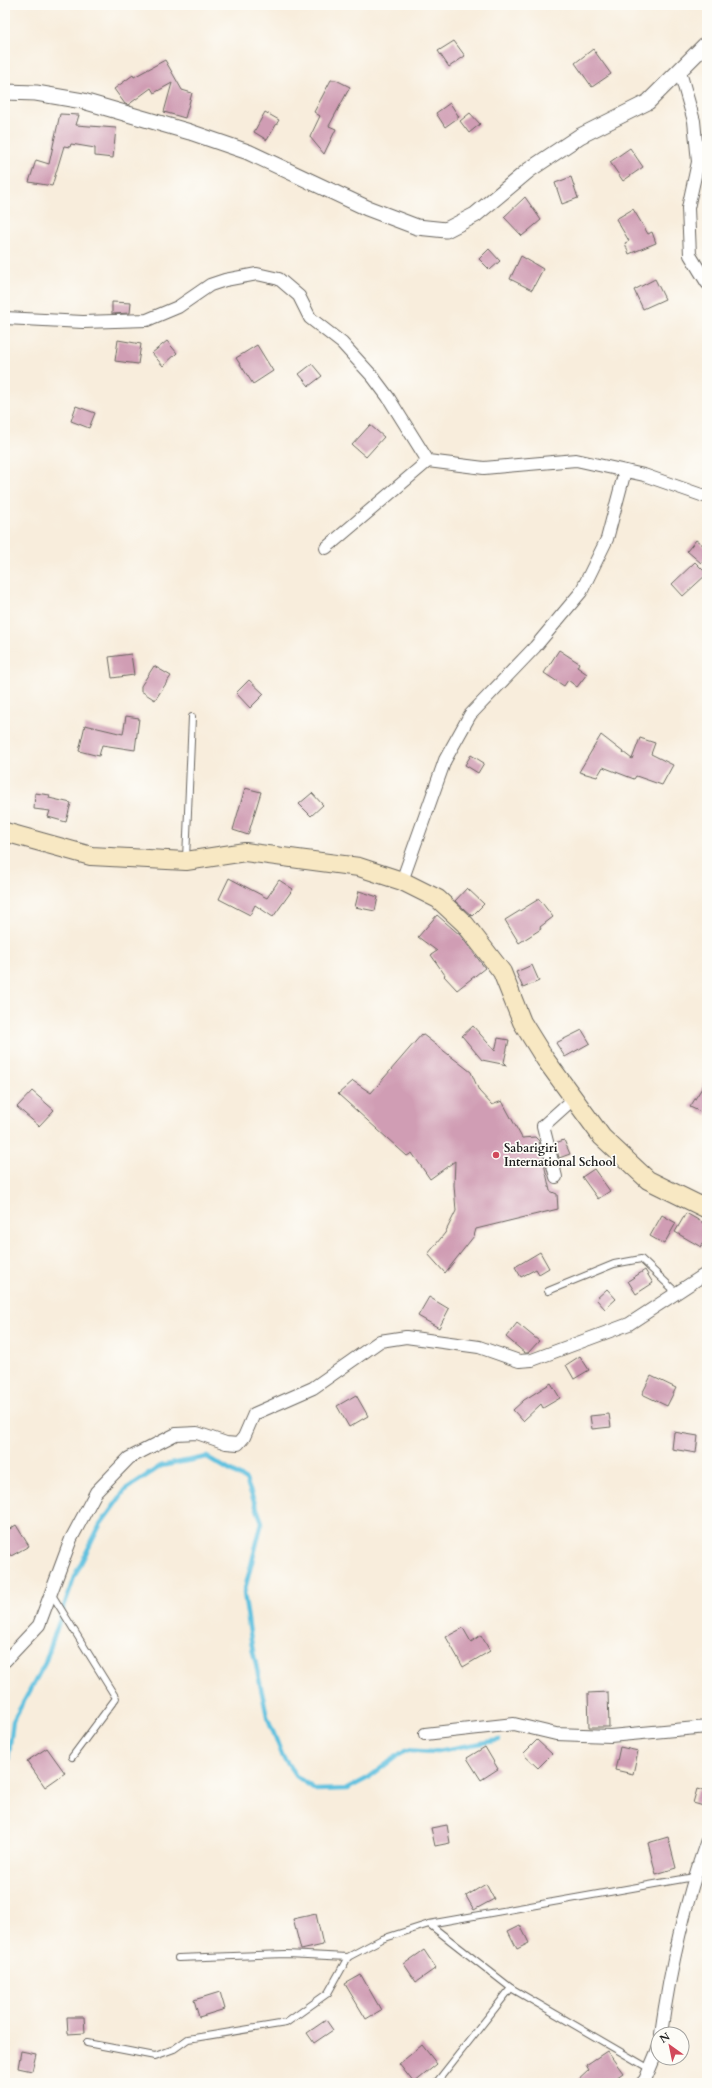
<svg xmlns="http://www.w3.org/2000/svg" width="712" height="2088" font-family="Cardo,serif">
  <rect width="100%" height="100%" fill="#fdfcf7"/>
  <filter id="ink" filterUnits="userSpaceOnUse"><feTurbulence type="fractalNoise" baseFrequency=".025" numOctaves="2"/><feDisplacementMap in="SourceGraphic" scale="8" xChannelSelector="R" yChannelSelector="G"/><feConvolveMatrix kernelMatrix="1 2 1 2 8 2 1 2 1" color-interpolation-filters="sRGB"/></filter>
  <filter id="wash" filterUnits="userSpaceOnUse"><feTurbulence type="fractalNoise" baseFrequency=".012" numOctaves="4" result="noise"/><feDisplacementMap in="SourceGraphic" scale="16" xChannelSelector="R" yChannelSelector="G"/><feGaussianBlur stdDeviation="0.9" result="paint"/><feColorMatrix in="noise" values="0 0 0 0 0 0 0 0 0 0 0 0 0 0 0 0 0 1.4 0 .05"/><feComposite in="paint" operator="in"/></filter>
  <g filter="url(#wash)">
    <rect width="100%" height="100%" fill="#f8eddc"/>
    <g fill="none" stroke-linecap="round" stroke-linejoin="round">
      <path stroke="#61c1df" stroke-width="4.5" d="M5,1784L13,1721L45,1663L74,1577L100,1525L126,1489L161,1466L207,1457L246,1480L262,1522L244,1593L252,1646L267,1716L283,1757L296,1776L316,1790L347,1789L368,1778L405,1750L432,1752L499,1740"/>
    </g>
    <g id="blocks">
      <g fill="#d09db4">
        <path d="M454,41L465,56L449,67L438,51Z"/>
        <path d="M593,49L611,74L592,87L575,63Z"/>
        <path d="M165,60L182,90L192,93L185,118L164,112L172,83L154,93L151,88L128,105L125,104L114,89L133,75L134,77Z"/>
        <path d="M331,80H336L350,87L329,126L336,129L324,154L310,137L320,116L314,112Z"/>
        <path d="M450,103L459,117L445,127L436,113Z"/>
        <path d="M265,112L279,120L267,140L254,132Z"/>
        <path d="M470,113L480,124L469,133L460,121Z"/>
        <path d="M60,114L79,115L76,125L116,128L113,158L95,156V148L71,144L70,147L64,146L52,186L29,182L36,160L49,164Z"/>
        <path d="M630,148L643,167L623,181L610,162Z"/>
        <path d="M571,177L578,198L562,204L555,183Z"/>
        <path d="M525,197L541,220L522,236L504,217Z"/>
        <path d="M633,209L648,234L652,232L656,243L629,254L625,243L629,241L616,219Z"/>
        <path d="M489,249L500,261L490,270L479,259Z"/>
        <path d="M521,256L543,269L532,290L510,279Z"/>
        <path d="M655,279L665,299L643,309L634,290Z"/>
        <path d="M112,302L131,303L130,313L112,314Z"/>
        <path d="M118,340L141,344L138,364L115,361Z"/>
        <path d="M167,341L177,353L163,366L152,353Z"/>
        <path d="M257,345L273,371L253,384L236,358Z"/>
        <path d="M312,364L322,376L309,386L299,374Z"/>
        <path d="M76,406L95,413L89,428L71,421Z"/>
        <path d="M370,425L384,437L366,457L352,445Z"/>
        <path d="M696,540L707,548V555L701,563L687,551Z"/>
        <path d="M695,562L707,574L683,596L672,584Z"/>
        <path d="M559,650L579,663L577,667L587,674L577,687L568,680L564,686L544,673Z"/>
        <path d="M131,654L134,675L112,678L109,657Z"/>
        <path d="M154,666L171,676L155,700L141,691V686Z"/>
        <path d="M249,680L264,694L250,708L236,693Z"/>
        <path d="M126,716L139,718L135,750L102,745L99,756L79,751L85,725L123,734Z"/>
        <path d="M601,735L632,759L640,738L655,743L651,754L673,765L662,785L636,776L634,779L603,767L597,777L579,772Z"/>
        <path d="M471,755L484,763L478,773L465,765Z"/>
        <path d="M245,788L261,792L248,835L233,830Z"/>
        <path d="M35,793L50,795L49,798L71,803L66,822L48,817L50,811L34,809Z"/>
        <path d="M312,793L323,805L311,816L299,804Z"/>
        <path d="M229,878L267,898L279,880L293,889L273,917L255,905L250,915L219,899Z"/>
        <path d="M467,888L484,904L472,916L455,901Z"/>
        <path d="M359,891L378,897L375,911L355,907Z"/>
        <path d="M539,899L553,917L540,927L541,929L519,943L505,920Z"/>
        <path d="M437,915L460,935L485,968L457,990L444,976L445,975L431,955L437,951L418,937Z"/>
        <path d="M532,965L539,981L523,988L516,972Z"/>
        <path d="M473,1026L495,1051L498,1038L509,1040L504,1062L507,1065L482,1060L462,1036Z"/>
        <path d="M582,1030L590,1043L565,1057L556,1043Z"/>
        <path d="M422,1034L471,1072L479,1091L492,1105L502,1101L522,1138L535,1137L539,1141L550,1191L557,1194L558,1209L476,1229L474,1236L445,1273L428,1254L445,1233L456,1211L454,1185L455,1161L430,1179L412,1153L407,1156L338,1094L353,1081L371,1093Z"/>
        <path d="M707,1080V1115L690,1107Z"/>
        <path d="M32,1091L54,1110L39,1126L17,1107Z"/>
        <path d="M564,1140L570,1154L559,1158L555,1143Z"/>
        <path d="M594,1169L610,1191L598,1199L582,1177Z"/>
        <path d="M686,1213L707,1225V1236L701,1247L675,1232Z"/>
        <path d="M662,1215L676,1223L664,1244L650,1236Z"/>
        <path d="M540,1252L549,1268L539,1274L536,1269L521,1277L515,1267Z"/>
        <path d="M645,1270L653,1283L636,1294L628,1281Z"/>
        <path d="M607,1289L616,1299L605,1309L596,1299Z"/>
        <path d="M429,1297L449,1309L439,1328L418,1316Z"/>
        <path d="M517,1323L539,1341L528,1353H525L506,1337Z"/>
        <path d="M580,1356L589,1370L574,1379L566,1365Z"/>
        <path d="M651,1376L676,1388L667,1406L642,1394Z"/>
        <path d="M551,1383L560,1398L543,1408L541,1404L523,1421L513,1410L524,1400Z"/>
        <path d="M356,1395L368,1416L349,1427L337,1406Z"/>
        <path d="M609,1414L611,1427L592,1429L590,1416Z"/>
        <path d="M674,1432L698,1436L696,1453L672,1449Z"/>
        <path d="M16,1525L29,1546L11,1556L5,1547V1532Z"/>
        <path d="M463,1628L471,1642L481,1635L490,1651L463,1667L446,1637Z"/>
        <path d="M608,1692L609,1727H589L588,1693Z"/>
        <path d="M537,1740L552,1754L538,1768L523,1754Z"/>
        <path d="M485,1747L498,1769L481,1780L467,1758Z"/>
        <path d="M620,1747L638,1751L633,1774L615,1770Z"/>
        <path d="M47,1748L65,1773L45,1787L27,1761Z"/>
        <path d="M697,1789L707,1792V1807L693,1803Z"/>
        <path d="M447,1825L450,1843L435,1846L431,1828Z"/>
        <path d="M668,1837L676,1868L656,1874L648,1843Z"/>
        <path d="M486,1884L494,1899L474,1910L466,1896Z"/>
        <path d="M316,1914L323,1945L301,1950L293,1919Z"/>
        <path d="M520,1925L529,1943L517,1949L508,1931Z"/>
        <path d="M424,1950L436,1968L416,1982L404,1964Z"/>
        <path d="M361,1975L381,2010L366,2019L345,1984Z"/>
        <path d="M220,1992L225,2009L199,2017L194,2000Z"/>
        <path d="M67,2017H84L85,2033L68,2034Z"/>
        <path d="M326,2020L333,2030L314,2043L307,2033Z"/>
        <path d="M422,2045L437,2064L414,2083L399,2064Z"/>
        <path d="M21,2051L36,2054L32,2071L18,2068Z"/>
        <path d="M607,2051L623,2073L609,2083H575L589,2070L586,2065Z"/>
      </g>
    </g>
  </g>
  <g filter="url(#ink)">
    <use href="#blocks" fill-opacity="0" stroke="#69655f" stroke-width="1"/>
    <g fill="none" stroke-linecap="round" stroke-linejoin="round">
      <defs>
        <g id="service">
          <path d="M186,859L192,717"/>
          <path d="M548,1291L614,1264L641,1259L677,1293"/>
          <path d="M51,1593L116,1698L72,1757"/>
          <path d="M429,1924L511,1988L650,2069"/>
          <path d="M178,1958L286,1954L348,1957"/>
          <path d="M87,2043L155,2056L174,2049L188,2039L286,2023L328,1993L348,1957L382,1939L429,1924L694,1877"/>
          <path d="M436,2083L511,1988"/>
        </g>
        <g id="minor">
          <path d="M680,72L694,121L698,162L688,208L690,255L707,283"/>
          <path d="M5,318L83,322L147,320L178,307L210,285L225,280L257,274L279,279L299,296L310,318L342,343L373,377L388,397L428,461L484,468L576,460L644,475L707,497"/>
          <path d="M326,548L428,461"/>
          <path d="M402,881L445,760L470,715L535,647L581,592L607,539L625,471"/>
          <path d="M556,1177L543,1126L573,1099"/>
          <path d="M5,1661L39,1625L71,1539L96,1492L129,1458L176,1434L197,1433L226,1443L238,1444L244,1437L254,1414L313,1388L380,1341L406,1337L479,1347L519,1361L532,1360L629,1324L707,1273"/>
          <path d="M425,1734L514,1724L556,1734L610,1736L707,1727"/>
          <path d="M661,2034C670,1968 685,1903 707,1840"/>
          <path d="M642,2083L645,2080L658,2049"/>
        </g>
        <path id="tertiary" d="M5,92L36,93L83,101L190,132L248,152L367,208L417,227L446,230L475,215L529,170L580,136L648,102L707,43"/>
        <path id="secondary" d="M5,832L91,856L186,861L245,852L359,867L402,881L438,899L465,924L502,972L522,1022L545,1059L602,1137L648,1180L707,1209"/>
      </defs>
      <use href="#service" stroke="#69655f" stroke-width="8"/>
      <use href="#minor" stroke="#69655f" stroke-width="14"/>
      <use href="#tertiary" stroke="#69655f" stroke-width="17"/>
      <use href="#secondary" stroke="#69655f" stroke-width="20"/>
      <use href="#service" stroke="#fff" stroke-width="6"/>
      <use href="#minor" stroke="#fff" stroke-width="12"/>
      <use href="#tertiary" stroke="#fff" stroke-width="15"/>
      <use href="#secondary" stroke="#f8e8c3" stroke-width="18"/>
    </g>
  </g>
  <circle fill="#d1495b" stroke="#fdfcf7" stroke-width="1.5" cx="496" cy="1155" r="4"/>
  <g text-anchor="middle" dominant-baseline="central" stroke-width="3.5" stroke-linejoin="round" paint-order="stroke">
    <g font-size="12" font-weight="bold" fill="#1c1c1c" stroke="#fdfcf7" text-anchor="start">
      <text x="504" y="1148">Sabarigiri<tspan x="504" dy="14">International School</tspan></text>
    </g>
  </g>
  <rect width="712" height="2088" fill="none" stroke="#fdfcf7" stroke-width="20"/>
  <g transform="translate(670 2046) rotate(327)"><circle r="19" fill="#fdfcf7" stroke="#a3a29f"/>
  <path d="M0-3L7 15L0 10L-7 15Z" fill="#d1495b"/>
  <text y="-6" font-size="11" font-weight="bold" text-anchor="middle" fill="#1c1c1c">N</text>
  </g>
</svg>
